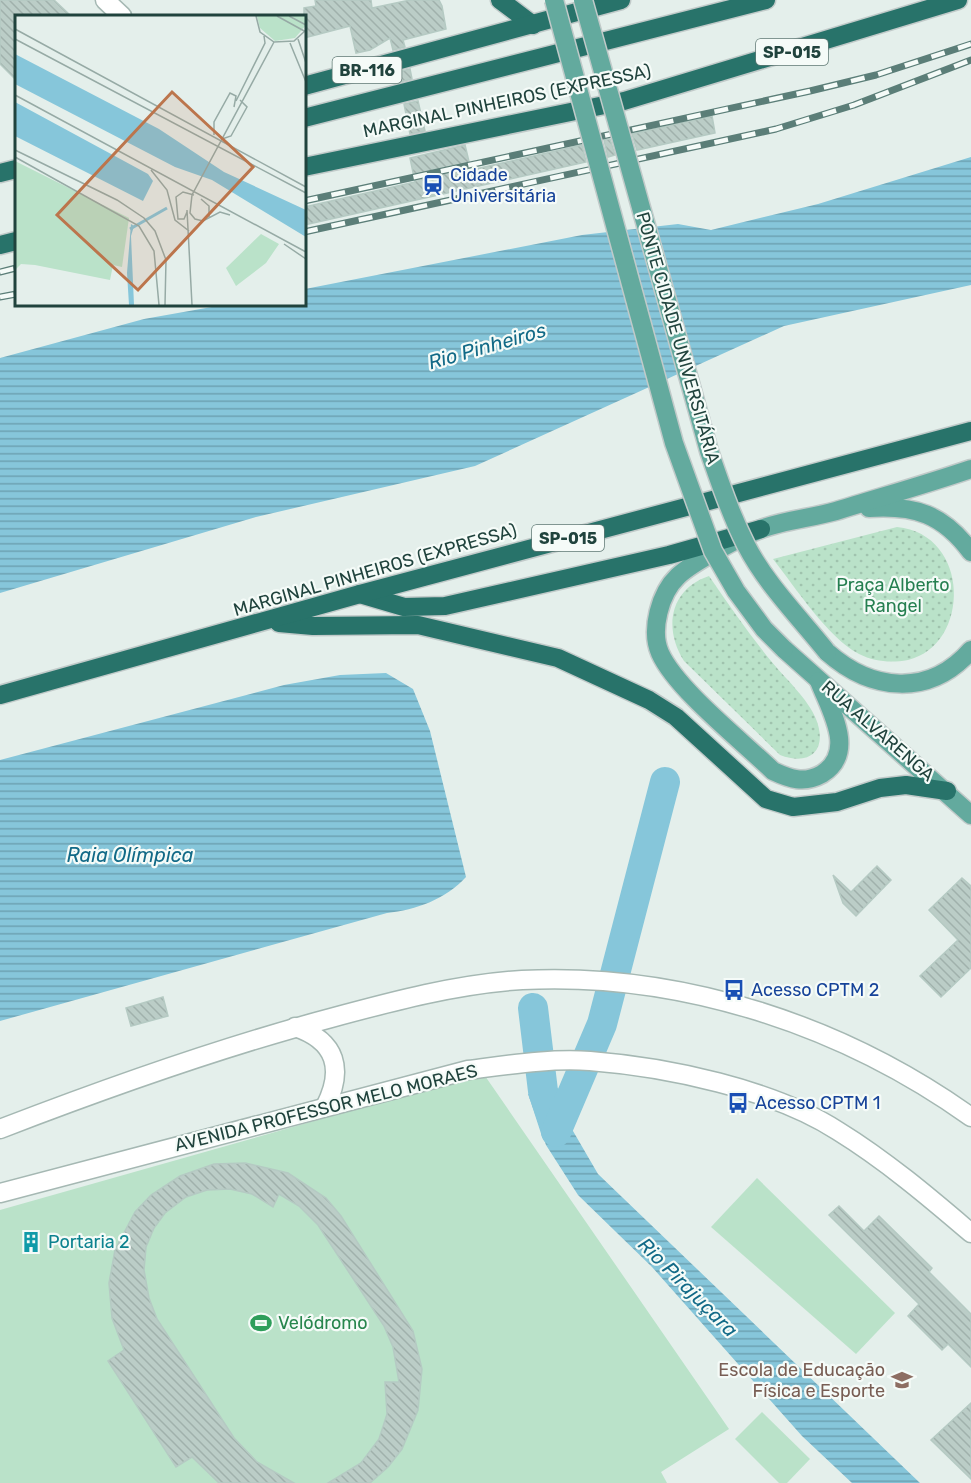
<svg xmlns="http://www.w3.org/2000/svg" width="971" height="1483" font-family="Rubik,sans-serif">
  <defs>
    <pattern id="park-dots" width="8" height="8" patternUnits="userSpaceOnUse" patternTransform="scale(1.5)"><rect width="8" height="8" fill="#bae2c9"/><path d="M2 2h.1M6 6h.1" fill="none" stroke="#a0c3ae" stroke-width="1.8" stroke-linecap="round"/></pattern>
    <pattern id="water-rules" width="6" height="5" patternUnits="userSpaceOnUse" patternTransform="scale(1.5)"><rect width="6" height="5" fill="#86c6da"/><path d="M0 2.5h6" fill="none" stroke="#6da2b2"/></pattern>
    <pattern id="building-back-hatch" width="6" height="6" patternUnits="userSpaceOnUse" patternTransform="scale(1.5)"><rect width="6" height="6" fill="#bbcdc7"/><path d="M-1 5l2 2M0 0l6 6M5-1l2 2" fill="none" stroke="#a0b1ac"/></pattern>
  </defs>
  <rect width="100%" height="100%" fill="#e4efeb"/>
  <g fill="#bae2c9">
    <path d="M483,1073L729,1429L661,1472L667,1483H0V1210Z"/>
    <path d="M757,1178L895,1313L856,1354L711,1227Z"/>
    <path d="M762,1412L810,1459L787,1483H779L735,1439Z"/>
  </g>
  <g fill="url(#park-dots)">
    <path d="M897,527C971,534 971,645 908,660C891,663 875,662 859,654C827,637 796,588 773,559Z"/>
    <path d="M709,576C729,605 749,634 771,661C784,677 809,700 816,719C828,749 811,767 780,755L684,661C663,628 670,589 709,576Z"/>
  </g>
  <g fill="url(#water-rules)">
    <path d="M971,157V285L784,326L475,466L256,517L0,593V358L144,319L223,305L304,304L305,289L582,235L678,224L711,230L818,204Z"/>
    <path d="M386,673L413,689L430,731L466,877C446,899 416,910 387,913L0,1021V760L284,685L340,675Z"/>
    <path d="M559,1089L566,1119L598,1174L920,1483H852L802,1436L652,1267L578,1195L546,1145L528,1094Z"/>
  </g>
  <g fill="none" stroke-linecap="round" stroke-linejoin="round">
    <g stroke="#86c6da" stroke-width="30">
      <path d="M533,1008L543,1091L556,1131"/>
      <path d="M556,1132L602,1024L665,782"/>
    </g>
  </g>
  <g fill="url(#building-back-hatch)" stroke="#b5cac3" stroke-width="1.5">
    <path d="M0,0H54L71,16H16V80L0,64Z"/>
    <path d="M315,0H371L372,8L410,0H439L442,6L446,29L403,40L405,47L393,50L390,38L370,50L356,53L350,26L304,38V8L316,6Z"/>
    <path d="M410,69L412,79L400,82L398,72Z"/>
    <path d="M418,101L425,131L410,134L404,104Z"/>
    <path d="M712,116L715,133L637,150L632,134Z"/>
    <path d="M610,139L615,155L608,157L604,140Z"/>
    <path d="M465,145L471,170L582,145L586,162L304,225V207L415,182L410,158Z"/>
    <path d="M877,866L891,880L856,916L843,903L833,875L851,892Z"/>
    <path d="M962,878L971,886V968L941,997L920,976L958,940L929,910Z"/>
    <path d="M163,997L168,1016L131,1026L126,1008Z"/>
    <path d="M245,1163L288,1173L326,1198L341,1216L413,1331L422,1369L418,1410L402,1449L388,1467L370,1483H328L361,1463L379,1439L387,1414L385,1382H399L393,1347L384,1326L318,1225L299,1206L279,1194L273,1207L252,1194L230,1189L207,1190L186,1197L165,1213L154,1228L146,1247L144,1270L149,1298L157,1319L234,1438L257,1462L294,1483H219L192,1457L176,1467L108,1361L124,1350L112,1318L109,1283L115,1250L135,1212L151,1195L180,1176L214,1164Z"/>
    <path d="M839,1206L864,1231L879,1216L932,1268L929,1272L971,1314V1367L948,1344L942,1350L908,1316L919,1304L829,1215Z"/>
    <path d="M971,1403V1479L931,1440Z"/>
  </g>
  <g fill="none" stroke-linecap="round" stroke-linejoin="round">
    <defs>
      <g id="minor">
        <path d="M105,0L122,16"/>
        <path d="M295,1027C337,1041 344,1070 325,1107"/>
        <path d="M0,1129C109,1087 218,1048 331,1018C394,1001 457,984 522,980C681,972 842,1025 971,1117"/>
        <path d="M0,1193L468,1070C508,1065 550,1058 590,1061C667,1067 773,1089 838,1131C885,1160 929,1197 971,1233"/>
      </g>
      <g id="major">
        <path d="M869,508C915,505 943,514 971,552"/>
        <path d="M784,649L971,815"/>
        <path d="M827,652C871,691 929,698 971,650"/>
        <path d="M819,681C830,710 857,752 822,774C804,784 790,779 773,771C742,741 676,689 660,653C650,630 660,593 678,576C693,562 740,537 761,529C784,520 812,518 836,511C881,497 927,484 971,469"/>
      </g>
      <g id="highway">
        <path d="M500,0L533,25"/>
        <path d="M304,86L621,0"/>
        <path d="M304,118L766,0"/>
        <path d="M304,167L624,101L958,0"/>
        <path d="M0,173L16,169"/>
        <path d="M0,245L16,241"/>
        <path d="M360,594L404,607L445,606L669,555L761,529"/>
        <path d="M279,623L313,626L418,625L558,658L649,700L676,717L766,799L793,807L837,802L880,788L906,785L947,791"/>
        <path d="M0,695L360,594L971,431"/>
      </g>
    </defs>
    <use href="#minor" stroke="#a5b8b3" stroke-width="21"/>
    <use href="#major" stroke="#c1cac9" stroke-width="21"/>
    <use href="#highway" stroke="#c1cac9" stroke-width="21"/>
    <use href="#minor" stroke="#fff" stroke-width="18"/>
    <use href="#major" stroke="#63aa9e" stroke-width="18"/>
    <use href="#highway" stroke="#28736a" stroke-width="18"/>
    <defs>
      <g id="rail">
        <path d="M304,201L810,91L876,75L971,44"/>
        <path d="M304,232L776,129L854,105L971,60"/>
        <path d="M0,272L16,268"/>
        <path d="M0,297L16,294"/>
      </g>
    </defs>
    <use href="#rail" stroke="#5b7e78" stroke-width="7"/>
    <use href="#rail" stroke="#f5fbf8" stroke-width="4.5" stroke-dasharray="14" stroke-linecap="butt"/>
    <defs>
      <g id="major-bridge">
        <path d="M554,0L674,443L713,551L736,591L764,629L784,649"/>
        <path d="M583,0L709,451C720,483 731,515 746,545C766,584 800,618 827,652"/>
      </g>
    </defs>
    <use href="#major-bridge" stroke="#c1cac9" stroke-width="21" stroke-linecap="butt"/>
    <use href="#major-bridge" stroke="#63aa9e" stroke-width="18"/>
  </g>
  <defs>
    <symbol id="station-bare" viewBox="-9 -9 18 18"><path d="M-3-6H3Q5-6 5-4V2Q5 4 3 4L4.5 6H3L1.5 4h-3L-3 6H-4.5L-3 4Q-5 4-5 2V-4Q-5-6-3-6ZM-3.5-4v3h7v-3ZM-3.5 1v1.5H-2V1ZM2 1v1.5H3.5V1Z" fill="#1a4fb4" stroke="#f5fbf8" stroke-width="2.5" paint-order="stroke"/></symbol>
    <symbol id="bus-bare" viewBox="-9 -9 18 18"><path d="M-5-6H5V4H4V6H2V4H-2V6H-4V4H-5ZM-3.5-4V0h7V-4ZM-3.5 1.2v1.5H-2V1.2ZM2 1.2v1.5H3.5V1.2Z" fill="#1a4fb4" stroke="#f5fbf8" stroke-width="2.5" paint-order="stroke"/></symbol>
    <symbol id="building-bare" viewBox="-9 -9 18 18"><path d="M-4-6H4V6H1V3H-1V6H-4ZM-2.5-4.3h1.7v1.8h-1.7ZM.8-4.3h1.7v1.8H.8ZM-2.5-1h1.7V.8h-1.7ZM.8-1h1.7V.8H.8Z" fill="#0f9aa8" stroke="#f5fbf8" stroke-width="2.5" paint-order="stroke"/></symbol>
    <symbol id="stadium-bare" viewBox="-9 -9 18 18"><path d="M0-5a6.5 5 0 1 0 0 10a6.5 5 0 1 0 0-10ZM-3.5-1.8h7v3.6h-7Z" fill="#2e9e5b" stroke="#f5fbf8" stroke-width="2.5" paint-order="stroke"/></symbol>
    <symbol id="university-bare" viewBox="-9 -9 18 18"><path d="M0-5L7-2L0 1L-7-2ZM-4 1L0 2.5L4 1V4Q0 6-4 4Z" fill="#8d6e63" stroke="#f5fbf8" stroke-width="2.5" paint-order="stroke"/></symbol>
  </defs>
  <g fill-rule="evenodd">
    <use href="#station-bare" x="418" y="170" width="30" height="30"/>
    <use href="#bus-bare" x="719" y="975" width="30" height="30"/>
    <use href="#bus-bare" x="723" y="1088" width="30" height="30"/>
    <use href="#building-bare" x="16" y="1227" width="30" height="30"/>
    <use href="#stadium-bare" x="246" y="1308" width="30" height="30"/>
    <use href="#university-bare" x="887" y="1365" width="30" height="30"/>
  </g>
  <g text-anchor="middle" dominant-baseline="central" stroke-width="4.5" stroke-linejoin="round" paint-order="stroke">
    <g fill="#f5fbf8" stroke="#607a75" stroke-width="1.5">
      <rect x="756" y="39" width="72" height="26" rx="4.5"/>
      <rect x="332.5" y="57" width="69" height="26" rx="4.5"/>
      <rect x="532" y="525" width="72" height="26" rx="4.5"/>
    </g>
    <g font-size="16" font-weight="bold" fill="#20433d">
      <text x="792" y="52">SP-015</text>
      <text x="367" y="70">BR-116</text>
      <text x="568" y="538">SP-015</text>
    </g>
    <g font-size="18" fill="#20433d" stroke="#f5fbf8">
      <text transform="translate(507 101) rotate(-12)">MARGINAL PINHEIROS (EXPRESSA)</text>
      <text transform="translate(678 338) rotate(74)">PONTE CIDADE UNIVERSITÁRIA</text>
      <text transform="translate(375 570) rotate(-16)">MARGINAL PINHEIROS (EXPRESSA)</text>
      <text transform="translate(878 731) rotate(41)">RUA ALVARENGA</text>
      <text transform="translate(326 1108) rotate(-14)">AVENIDA PROFESSOR MELO MORAES</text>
    </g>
    <g font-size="18" fill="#164399" stroke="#f5fbf8" text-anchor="start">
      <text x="450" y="175">Cidade<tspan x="450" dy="21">Universitária</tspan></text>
      <text x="751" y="990">Acesso CPTM 2</text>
      <text x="755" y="1103">Acesso CPTM 1</text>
    </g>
    <g font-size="18" fill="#257f50" stroke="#f5fbf8">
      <text x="893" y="585">Praça Alberto<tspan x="893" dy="21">Rangel</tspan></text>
    </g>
    <g font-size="18" fill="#0d838f" stroke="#f5fbf8" text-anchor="start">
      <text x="48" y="1242">Portaria 2</text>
    </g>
    <g font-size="18" fill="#27864d" stroke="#f5fbf8" text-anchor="start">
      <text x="278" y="1323">Velódromo</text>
    </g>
    <g font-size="18" fill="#785e54" stroke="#f5fbf8" text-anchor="end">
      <text x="885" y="1370">Escola de Educação<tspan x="885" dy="21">Física e Esporte</tspan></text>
    </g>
    <g font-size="20" font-style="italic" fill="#126a87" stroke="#f5fbf8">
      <text transform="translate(487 346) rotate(-16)">Rio Pinheiros</text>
      <text x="130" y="855">Raia Olímpica</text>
      <text transform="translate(688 1287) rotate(45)">Rio Pirajuçara</text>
    </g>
  </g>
  <g transform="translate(15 15)">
    <rect width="291" height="291" fill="#e4efeb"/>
    <path d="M0,146L114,203L107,252L98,250L95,265L20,250L6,249L0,255Z" fill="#bae2c9"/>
    <path d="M242,1H291V10L280,23L260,26L245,13ZM246,219L264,229L251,248L221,271L211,253Z" fill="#bae2c9"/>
    <path d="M0,39L144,114L209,157L291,195V222L197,165L160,152L0,69ZM0,87L133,159L138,166L128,186L0,121ZM116,209L119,211L116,221L119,290H114L112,258Z" fill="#86c6da"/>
    <path fill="none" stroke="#86c6da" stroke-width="3" d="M115,214L152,193"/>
    <path fill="none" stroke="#96aaa5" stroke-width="1.5" d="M241,1L245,17L259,27L279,26L291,15M262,1L291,17M274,1L291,10M0,14L291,172M0,24L291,178M283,24L291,48M275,28L291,67M0,80L291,237M221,86L250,28L249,21M199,120V107L215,78L221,81L219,92M207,124L216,121L232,92L225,85M0,135L102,185L129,203L140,216L151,245L150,290M0,142L124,211L139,236L144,290M136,155L152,175L160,205L174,216M186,184L194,191V203M172,195L177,290M172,197L169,204H163L161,182L168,177L179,180M215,200L205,197L188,206L180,204L175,198L177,180L259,27M269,229L291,244"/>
    <path fill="#bc754c" fill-opacity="0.15" stroke="#bc754c" stroke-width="3" d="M157,77L238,152L123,275L42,200Z"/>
    <rect width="291" height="291" fill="none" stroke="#20433d" stroke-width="3"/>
  </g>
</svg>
